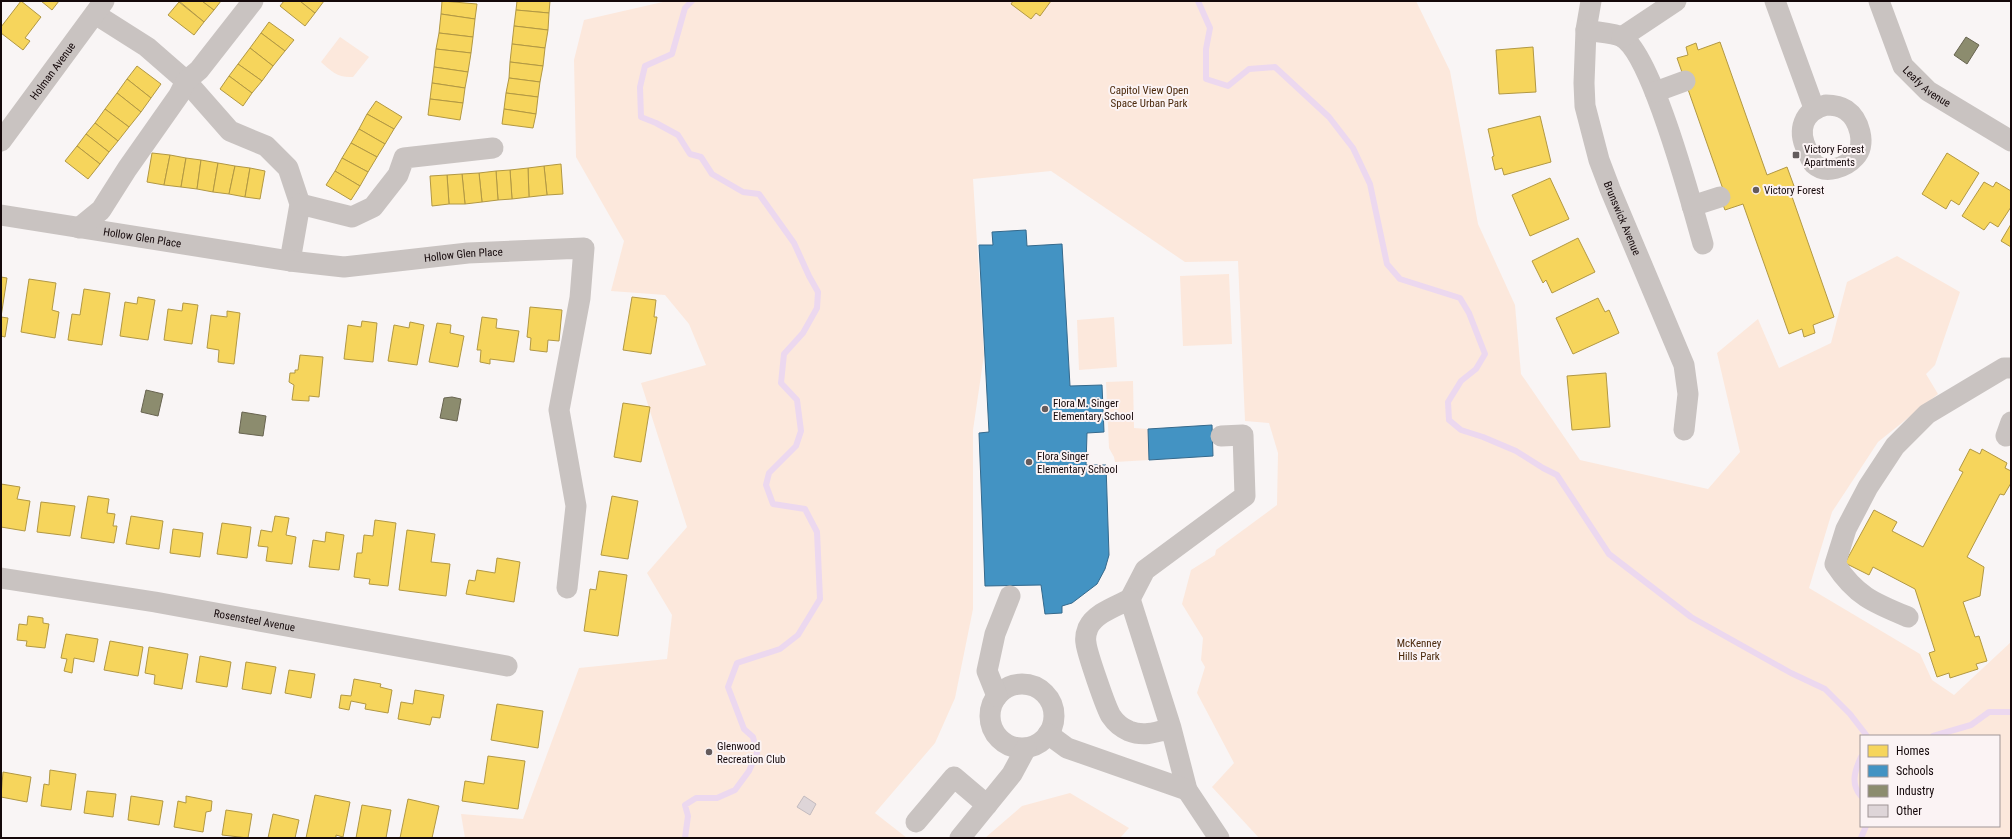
<svg xmlns="http://www.w3.org/2000/svg" width="2012" height="839" font-family="'Roboto Condensed',sans-serif">
  <rect width="100%" height="100%" fill="#f9f5f5"/>
  <g fill="#fce8dc" fill-rule="evenodd">
    <path d="M667,1H1416L1450,71L1478,224L1515,305L1521,374L1580,460L1708,489L1740,452L1717,353L1758,319L1779,368L1831,343L1847,282L1897,256L1960,292L1935,365L1926,374L1938,394L1878,442L1832,512L1809,588L1920,654L1932,680L1954,695L2011,642V838H1259L1212,787L1234,763L1197,693L1205,667L1201,660L1203,638L1182,604L1191,570L1215,555L1216,550L1277,505L1278,453L1269,423L1245,421L1238,261L1185,262L1051,171L973,179L984,355L973,430V609L955,698L935,743L875,813L907,838H465L461,814L523,819L579,668L667,659L672,615L647,573L687,527L641,383L706,365L689,324L665,295L611,291L624,241L576,157L574,60L584,20ZM1861,736H1999V826H1861Z"/>
    <path d="M340,37L369,57L353,77C338,78 332,72 321,62Z"/>
    <path d="M1229,274L1232,344L1183,346L1180,276Z"/>
    <path d="M1114,317L1117,367L1079,370L1077,320Z"/>
    <path d="M1133,381L1134,428L1148,429L1149,460L1115,462L1114,457L1109,448L1106,382Z"/>
    <path d="M1070,793L1129,828L1120,838H985L1022,806Z"/>
  </g>
  <g fill="#f6d55c" stroke="#b29843">
    <path d="M21,1L41,17L25,38L30,41L23,50L1,33V27Z"/>
    <path d="M41,1H59L52,10Z"/>
    <path d="M179,1H202L214,10L204,22Z"/>
    <path d="M202,1H221L214,10Z"/>
    <path d="M284,1H300L315,13L305,26L280,6Z"/>
    <path d="M300,1H324L315,13Z"/>
    <path d="M442,1L477,4L475,19L441,14Z"/>
    <path d="M517,1H550L549,13L516,10Z"/>
    <path d="M1013,1H1051L1040,16L1036,13L1031,19L1011,4Z"/>
    <path d="M179,2L204,22L194,35L168,15Z"/>
    <path d="M516,10L549,13L548,30L514,26Z"/>
    <path d="M441,14L475,19L473,37L439,33Z"/>
    <path d="M269,22L294,40L285,51L261,33Z"/>
    <path d="M514,26L548,30L545,48L512,44Z"/>
    <path d="M261,33L285,51L273,66L250,48Z"/>
    <path d="M439,33L473,37L471,53L436,49Z"/>
    <path d="M1720,42L1767,175L1787,167L1794,186L1789,188L1834,317L1813,325L1815,333L1804,337L1802,329L1789,334L1743,204L1725,210L1718,192H1724L1677,58L1688,55L1686,47L1696,43L1698,50Z"/>
    <path d="M512,44L545,48L543,66L510,62Z"/>
    <path d="M1533,47L1536,92L1499,94L1496,50Z"/>
    <path d="M250,48L273,66L262,81L238,64Z"/>
    <path d="M436,49L471,53L468,72L434,67Z"/>
    <path d="M510,62L543,66L540,82L509,78Z"/>
    <path d="M238,64L262,81L252,93L229,76Z"/>
    <path d="M137,66L161,84L151,98L127,79Z"/>
    <path d="M434,67L468,72L465,88L432,83Z"/>
    <path d="M229,76L252,93L243,106L220,89Z"/>
    <path d="M509,78L540,82L538,97L506,93Z"/>
    <path d="M127,79L151,98L141,112L117,93Z"/>
    <path d="M432,83L465,88L463,103L430,99Z"/>
    <path d="M117,93L141,112L129,127L105,109Z"/>
    <path d="M506,93L538,97L536,114L504,109Z"/>
    <path d="M430,99L463,103L460,120L428,115Z"/>
    <path d="M376,101L402,117L394,129L367,114Z"/>
    <path d="M105,109L129,127L118,141L95,123Z"/>
    <path d="M504,109L536,114L533,128L502,124Z"/>
    <path d="M367,114L394,129L385,144L359,129Z"/>
    <path d="M1540,116L1551,162L1504,175L1502,168L1495,170L1492,157L1494,156L1488,129Z"/>
    <path d="M95,123L118,141L109,152L86,134Z"/>
    <path d="M359,129L385,144L377,157L351,143Z"/>
    <path d="M86,134L109,152L100,164L77,146Z"/>
    <path d="M351,143L377,157L368,172L342,158Z"/>
    <path d="M77,146L100,164L88,179L65,161Z"/>
    <path d="M152,153L170,155L164,185L147,182Z"/>
    <path d="M1947,153L1979,173L1959,205L1951,200L1946,209L1922,194Z"/>
    <path d="M170,155L186,158L181,187L164,185Z"/>
    <path d="M186,158L201,160L197,189L181,187Z"/>
    <path d="M342,158L368,172L360,186L335,171Z"/>
    <path d="M201,160L218,163L213,192L197,189Z"/>
    <path d="M218,163L235,166L229,194L213,192Z"/>
    <path d="M561,164L563,194L547,195L544,166Z"/>
    <path d="M235,166L250,168L245,197L229,194Z"/>
    <path d="M544,166L547,195L529,197L528,168Z"/>
    <path d="M250,168L265,171L260,199L245,197Z"/>
    <path d="M528,168L529,197L512,199L510,170Z"/>
    <path d="M510,170L512,199L498,200L496,171Z"/>
    <path d="M335,171L360,186L351,200L326,185Z"/>
    <path d="M496,171L498,200L482,202L479,173Z"/>
    <path d="M479,173L482,202L465,204L462,174Z"/>
    <path d="M462,174L465,204H449L447,175Z"/>
    <path d="M447,175L449,204L432,206L430,176Z"/>
    <path d="M1550,178L1569,219L1530,236L1512,195Z"/>
    <path d="M1984,182L1993,187L1996,182L2011,191V207L1998,227L1990,222L1984,230L1962,216Z"/>
    <path d="M2011,224V247L2001,241Z"/>
    <path d="M1578,238L1595,272L1552,293L1546,280L1543,283L1532,261Z"/>
    <path d="M1,277L7,278L1,317L8,318L5,337L1,336Z"/>
    <path d="M29,279L56,283L52,310L59,312L55,338L21,332Z"/>
    <path d="M84,289L110,293L102,345L68,340L72,314L80,315Z"/>
    <path d="M138,297L155,300L148,340L120,336L125,302L137,304Z"/>
    <path d="M632,297L656,300L654,317H657L651,354L623,350Z"/>
    <path d="M1598,298L1605,312L1609,310L1619,333L1573,354L1556,318Z"/>
    <path d="M183,303L198,305L192,344L164,340L168,309L182,311Z"/>
    <path d="M530,307L562,310L559,341L548,340L547,352L530,350L531,338L527,337Z"/>
    <path d="M227,311L240,313L234,364L218,362L219,350L207,348L211,315L227,317Z"/>
    <path d="M482,317L497,319L496,328L519,331L514,362L490,359V364L480,362L481,350H477Z"/>
    <path d="M362,321L377,323L373,362L344,359L348,325L361,327Z"/>
    <path d="M410,322L424,325L417,365L388,361L394,325L409,328Z"/>
    <path d="M437,323L451,325L450,333L464,336L458,367L429,362Z"/>
    <path d="M300,355L323,357L319,397L309,396V401L292,400L294,385L289,382L290,373H295V370H298Z"/>
    <path d="M1606,373L1610,427L1572,430L1567,376Z"/>
    <path d="M623,403L650,407L641,462L614,457Z"/>
    <path d="M1970,449L1980,454L1982,449L2007,463L2005,468L2011,471V483L2004,495L2000,494L1967,557L1984,567L1980,596L1963,602L1975,637L1979,636L1987,661L1976,664L1978,669L1950,678L1949,673L1937,677L1929,653L1935,651L1915,589L1873,567L1869,575L1845,563L1874,510L1897,522L1892,531L1923,547L1963,472L1959,470Z"/>
    <path d="M1,484L20,487L17,499L30,501L25,531L1,527Z"/>
    <path d="M88,496L109,499L107,513L115,514L113,526H117L114,543L81,538Z"/>
    <path d="M612,496L638,501L628,559L601,555Z"/>
    <path d="M41,502L75,506L70,536L37,532Z"/>
    <path d="M131,516L163,521L159,549L126,544Z"/>
    <path d="M275,516L289,518L286,535L296,537L292,564L266,561L268,547L258,546L261,530L272,532Z"/>
    <path d="M375,520L396,523L388,586L369,584L370,579L354,577L357,553H362L364,535L373,536Z"/>
    <path d="M222,523L251,527L247,558L217,554Z"/>
    <path d="M173,529L203,533L200,557L170,553Z"/>
    <path d="M407,530L435,534L431,562L450,564L446,596L399,590Z"/>
    <path d="M326,532L344,535L339,570L309,567L313,540L325,542Z"/>
    <path d="M497,558L520,562L514,602L466,594L469,580L475,581L477,570L495,573Z"/>
    <path d="M599,571L627,575L618,636L584,631L590,589L596,590Z"/>
    <path d="M28,616L43,618V623L49,624L45,648L26,646L27,641L17,640L19,624L27,625Z"/>
    <path d="M66,634L98,639L94,662L74,658L72,673L64,671L67,659L61,658Z"/>
    <path d="M110,641L143,647L138,676L104,670Z"/>
    <path d="M149,647L188,654L182,689L154,684L155,675L145,673Z"/>
    <path d="M200,656L231,662L227,687L196,682Z"/>
    <path d="M246,662L276,667L271,694L242,689Z"/>
    <path d="M289,670L315,674L311,698L285,693Z"/>
    <path d="M354,679L381,684L380,687L392,690L388,713L365,709L366,704L351,701L349,710L339,708L341,695L351,696Z"/>
    <path d="M415,690L444,695L440,718L432,717L430,725L398,719L401,702L413,704Z"/>
    <path d="M497,704L543,711L538,748L491,740Z"/>
    <path d="M488,756L525,761L518,809L462,801L465,781L484,784Z"/>
    <path d="M50,770L76,774L71,810L41,806L44,784L49,785Z"/>
    <path d="M3,772L31,777L27,802L1,797Z"/>
    <path d="M87,791L116,794L113,817L84,813Z"/>
    <path d="M315,795L350,802L343,837L336,835V838H306Z"/>
    <path d="M131,796L163,801L159,825L128,820Z"/>
    <path d="M186,796L212,801L211,811L206,812L203,832L174,827L178,801L186,803Z"/>
    <path d="M408,799L439,806L432,838H400Z"/>
    <path d="M362,805L391,810L386,838H356Z"/>
    <path d="M226,810L252,814L248,838L222,835Z"/>
    <path d="M273,814L299,820L295,838H268Z"/>
  </g>
  <g fill="#4393c3" stroke="#35698c">
    <path d="M1026,230L1027,246L1062,244L1070,386L1102,385L1104,432L1087,433L1086,465H1106L1109,555L1105,569L1097,584L1072,603L1062,606V613L1045,614L1041,585L985,586L979,433L989,432L979,245H993L992,232Z"/>
    <path d="M1212,425L1213,456L1149,460L1148,429Z"/>
  </g>
  <g fill="#8c8c6e" stroke="#686450">
    <path d="M1966,37L1979,45L1967,64L1954,55Z"/>
    <path d="M146,390L163,394L158,416L141,412Z"/>
    <path d="M452,397L461,399L457,421L440,418L444,398Z"/>
    <path d="M242,412L266,416L263,436L239,433Z"/>
  </g>
  <g fill="none" stroke-linecap="round" stroke-linejoin="round">
    <g stroke="#ecd8ef" stroke-width="6">
      <path d="M1198,1L1210,28L1206,49V79L1228,86L1249,69L1275,67L1329,117L1353,148L1370,184L1387,264L1400,279L1460,298L1469,313L1485,354L1476,369L1461,381L1448,402L1449,420L1461,430L1483,437L1516,451L1543,468L1557,475L1609,554L1691,617L1791,673L1825,689L1850,714L1867,736"/>
      <path d="M1933,736L1971,725L1989,712H2011"/>
      <path d="M1861,757C1855,770 1850,784 1861,796"/>
      <path d="M685,838L688,816L685,805L696,798H717L735,790L749,771L757,753L753,737L744,729L728,687L737,663L780,649L798,635L820,599L817,532L805,509L773,504L766,485L769,473L796,446L801,431L797,400L781,383L784,354L803,333L817,308L818,292L809,276L794,243L759,194L743,192L712,174L701,157L690,154L678,135L656,123L641,117L640,87L645,66L672,54L685,8L692,1"/>
      <path d="M1861,838L1866,826"/>
    </g>
  </g>
  <path fill="#ded5d8" stroke="#c3bbbf" d="M804,796L816,804L810,815L797,807Z"/>
  <g fill="none" stroke-linecap="round" stroke-linejoin="round">
    <g stroke="#c9c3c1" stroke-width="21">
      <path id="s1" d="M1591,1L1586,30L1584,83L1585,106L1599,160L1610,189L1684,365L1688,394L1684,430"/>
      <path d="M1775,1L1814,108"/>
      <path id="s2" d="M1879,1L1903,66L1928,91L2011,141"/>
      <path d="M95,14L147,47L186,81L230,131L266,146L288,168L300,204L290,261"/>
      <path d="M1586,30C1595,32 1615,33 1622,37C1652,55 1692,205 1703,244"/>
      <path d="M1622,37L1676,1"/>
      <path d="M1655,92L1685,81"/>
      <path d="M1826,105C1832,105 1840,106 1846,110C1859,119 1867,144 1855,157C1846,167 1826,175 1814,164C1811,161 1809,154 1807,150C1797,130 1803,111 1826,105Z"/>
      <path id="s3" d="M1,141L104,1"/>
      <path d="M300,204L352,217L373,207L398,175L404,158L493,148"/>
      <path d="M1692,206L1720,197"/>
      <path id="s4" d="M1,215L290,261L344,267L468,253L584,248L580,298L559,410L576,506L567,588"/>
      <path d="M79,228L101,210L127,169L179,95L186,81L199,70L253,1"/>
      <path d="M2006,436L2011,422"/>
      <path id="s5" d="M1,578L155,602L507,666"/>
      <path d="M1130,599L1145,570L1245,496L1243,435L1221,436"/>
      <path d="M1908,617C1874,603 1856,596 1835,564L1846,529L1868,487L1895,446L1927,414L2004,368H2011"/>
      <circle cx="1022" cy="716" r="32"/>
      <path d="M997,696L987,671L995,634L1010,596"/>
      <path d="M1171,728C1157,732 1144,737 1129,731C1122,728 1115,722 1111,716C1106,708 1087,653 1086,643C1085,638 1086,633 1088,628C1095,613 1117,606 1130,599L1171,728L1187,790L1219,838"/>
      <path d="M1048,734L1067,748L1187,790"/>
      <path d="M916,822L954,777L987,805"/>
      <path d="M960,838L1012,774L1026,748"/>
    </g>
  </g>
  <g fill="#645b5c" stroke="#fbf3f4" stroke-width="1.5">
    <rect x="1792" y="151" width="8" height="8" rx="2"/>
    <circle cx="1756" cy="190" r="4"/>
    <circle cx="1045" cy="409" r="4"/>
    <circle cx="1029" cy="462" r="4"/>
    <circle cx="709" cy="752" r="4"/>
  </g>
  <g text-anchor="middle" dominant-baseline="central" stroke-width="4" stroke-linejoin="round" paint-order="stroke">
    <g font-size="11" fill="#14080a" stroke="#fbf3f4">
      <text stroke="none"><textPath href="#s3" startOffset="87">Holman Avenue</textPath></text>
      <text stroke="none"><textPath href="#s2" startOffset="101">Leafy Avenue</textPath></text>
      <text stroke="none"><textPath href="#s1" startOffset="224">Brunswick Avenue</textPath></text>
      <text stroke="none"><textPath href="#s4" startOffset="143">Hollow Glen Place</textPath></text>
      <text stroke="none"><textPath href="#s4" startOffset="467">Hollow Glen Place</textPath></text>
      <text stroke="none"><textPath href="#s5" startOffset="257">Rosensteel Avenue</textPath></text>
    </g>
    <g font-size="11" fill="#4b290c" stroke="#fbf3f4">
      <text x="1149" y="90">Capitol View Open<tspan x="1149" dy="13">Space Urban Park</tspan></text>
      <text x="1419" y="643">McKenney<tspan x="1419" dy="13">Hills Park</tspan></text>
    </g>
    <g font-size="11" fill="#14080a" stroke="#fbf3f4" text-anchor="start">
      <text x="1804" y="149">Victory Forest<tspan x="1804" dy="13">Apartments</tspan></text>
      <text x="1764" y="190">Victory Forest</text>
      <text x="1053" y="403">Flora M. Singer<tspan x="1053" dy="13">Elementary School</tspan></text>
      <text x="1037" y="456">Flora Singer<tspan x="1037" dy="13">Elementary School</tspan></text>
      <text x="717" y="746">Glenwood<tspan x="717" dy="13">Recreation Club</tspan></text>
    </g>
  </g>
  <rect width="2012" height="839" fill="none" stroke="#14080a" stroke-width="4"/>
  <rect x="1860" y="735" width="140" height="92" fill="#fbf3f4" stroke="#9f9596"/>
  <rect x="1868" y="745" width="20" height="12" fill="#f6d55c" stroke="#9f9596"/>
  <text x="1896" y="755" font-size="12" fill="#14080a">Homes</text>
  <rect x="1868" y="765" width="20" height="12" fill="#4393c3" stroke="#9f9596"/>
  <text x="1896" y="775" font-size="12" fill="#14080a">Schools</text>
  <rect x="1868" y="785" width="20" height="12" fill="#8c8c6e" stroke="#9f9596"/>
  <text x="1896" y="795" font-size="12" fill="#14080a">Industry</text>
  <rect x="1868" y="805" width="20" height="12" fill="#ded5d8" stroke="#9f9596"/>
  <text x="1896" y="815" font-size="12" fill="#14080a">Other</text>
</svg>
